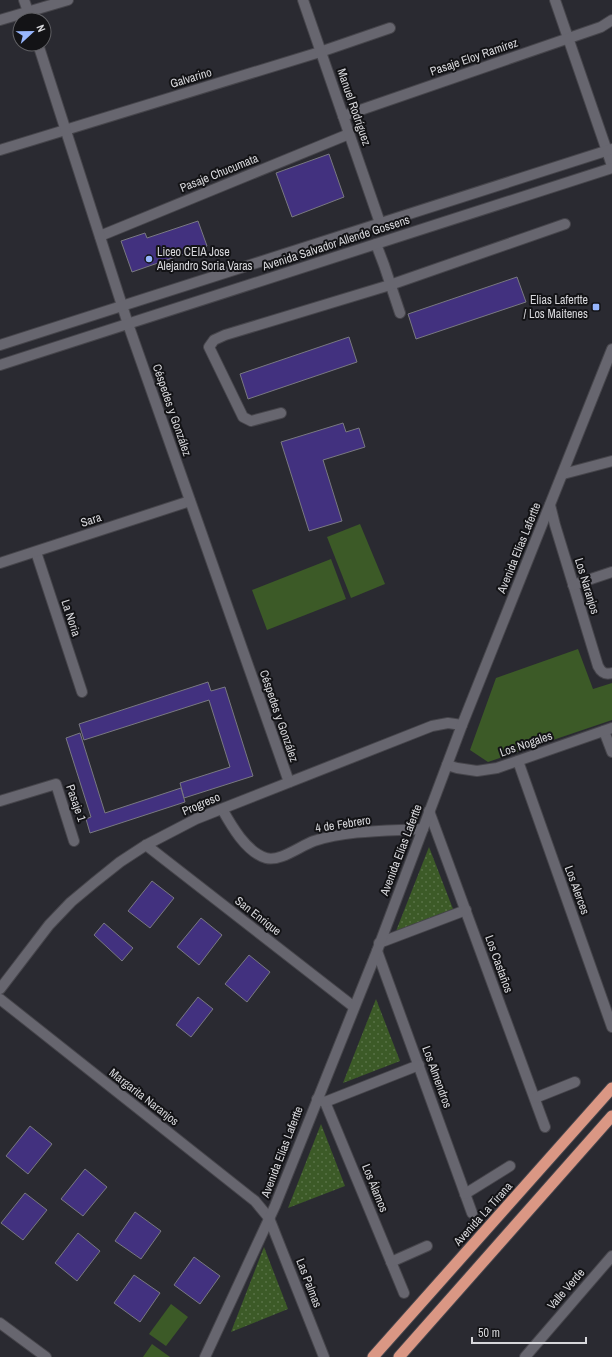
<svg xmlns="http://www.w3.org/2000/svg" width="612" height="1357" font-family="'Archivo Narrow',sans-serif">
  <defs>
    <pattern id="grass-dots" width="8" height="8" patternUnits="userSpaceOnUse"><rect width="8" height="8" fill="#3c5a27"/><path d="M2 2h.1M6 6h.1" fill="none" stroke="#577146" stroke-width="1.8" stroke-linecap="round"/></pattern>
  </defs>
  <rect width="100%" height="100%" fill="#2a2a31"/>
  <g fill="url(#grass-dots)">
    <path d="M429,847L453,909L396,931Z"/>
    <path d="M376,999L400,1061L343,1083Z"/>
    <path d="M321,1124L345,1186L288,1208Z"/>
    <path d="M264,1247L288,1309L231,1332Z"/>
  </g>
  <g fill="#3c5a27">
    <path d="M360,524L385,584L351,598L327,537Z"/>
    <path d="M331,559L346,599L267,630L252,590Z"/>
    <path d="M578,649L593,689L612,683V720L488,762L470,750L496,678Z"/>
    <path d="M171,1304L188,1317L166,1346L149,1334Z"/>
    <path d="M152,1344L170,1357H143Z"/>
  </g>
  <g fill="#42317f" stroke="#797981">
    <path d="M329,154L344,197L292,217L276,173Z"/>
    <path d="M198,221L207,246L132,272L121,241L145,233L147,238Z"/>
    <path d="M517,277L526,302L416,339L408,314Z"/>
    <path d="M349,337L357,362L248,399L240,374Z"/>
    <path d="M343,423L346,432L359,428L365,447L323,460L342,521L309,531L281,442Z"/>
    <path d="M208,682L211,691L225,687L253,776L184,798L180,783L230,767L209,700L84,740L79,724Z"/>
    <path d="M80,733L105,813L181,788L185,802L90,833L86,819L91,817L66,738Z"/>
    <path d="M152,881L174,898L150,928L128,911Z"/>
    <path d="M201,918L222,935L199,965L177,947Z"/>
    <path d="M104,923L133,948L122,961L94,935Z"/>
    <path d="M249,955L270,972L247,1002L225,984Z"/>
    <path d="M198,997L213,1009L191,1037L176,1025Z"/>
    <path d="M30,1126L52,1144L28,1174L6,1156Z"/>
    <path d="M85,1169L107,1187L83,1216L61,1199Z"/>
    <path d="M25,1193L47,1210L23,1240L1,1223Z"/>
    <path d="M135,1212L161,1231L141,1259L115,1241Z"/>
    <path d="M78,1233L100,1251L77,1281L55,1263Z"/>
    <path d="M194,1257L220,1276L200,1304L174,1285Z"/>
    <path d="M134,1275L160,1293L140,1322L114,1303Z"/>
  </g>
  <g fill="none" stroke-linecap="round" stroke-linejoin="round">
    <defs>
      <g id="minor">
        <path d="M555,0L607,151"/>
        <path d="M0,20L68,0"/>
        <path d="M343,116L601,27L612,20"/>
        <path d="M0,150L320,52L390,28"/>
        <path d="M100,236L349,134"/>
        <path d="M376,244L384,265L400,313"/>
        <path d="M281,413L251,421L243,417L209,347L214,340L225,335L390,285L565,224"/>
        <path d="M563,474L612,461"/>
        <path d="M550,505L555,525L598,666C601,672 605,675 612,673"/>
        <path d="M36,552L82,692"/>
        <path d="M0,563L190,501"/>
        <path d="M573,585L612,572"/>
        <path d="M604,731L612,752"/>
        <path d="M518,761L612,1027"/>
        <path d="M447,765L457,768L477,771L497,768L612,728"/>
        <path d="M0,801L56,784L74,841"/>
        <path d="M222,809C231,825 246,852 266,858C280,862 300,846 314,841C348,830 387,831 423,829"/>
        <path d="M429,811L545,1127"/>
        <path d="M146,845L354,1007"/>
        <path d="M379,943L466,910"/>
        <path d="M377,951L472,1213"/>
        <path d="M0,999L255,1201L269,1218L324,1357"/>
        <path d="M535,1098L575,1082"/>
        <path d="M317,1099L325,1102L404,1293"/>
        <path d="M325,1102L419,1065"/>
        <path d="M465,1194L510,1166"/>
        <path d="M391,1262L427,1246"/>
        <path d="M0,1323L46,1357"/>
        <path d="M525,1357L612,1256"/>
      </g>
      <g id="tertiary">
        <path d="M24,0L31,20"/>
        <path d="M303,0L380,223"/>
        <path d="M38,44L128,324L289,782"/>
        <path d="M607,151L612,166"/>
        <path d="M0,989L49,925L71,902L95,882L120,862L146,845L196,819L432,726L448,723L462,725"/>
        <path d="M205,1357L275,1206L377,951L462,725L612,349"/>
      </g>
      <g id="secondary">
        <path d="M0,345L612,149"/>
        <path d="M0,365L612,168"/>
      </g>
      <g id="trunk">
        <path d="M373,1357L612,1088"/>
        <path d="M399,1357L612,1116"/>
      </g>
    </defs>
    <use href="#minor" stroke="#46454b" stroke-width="12"/>
    <use href="#tertiary" stroke="#46454b" stroke-width="12"/>
    <use href="#secondary" stroke="#46454b" stroke-width="12"/>
    <use href="#trunk" stroke="#46454b" stroke-width="13"/>
    <use href="#minor" stroke="#67666f" stroke-width="10"/>
    <use href="#tertiary" stroke="#67666f" stroke-width="10"/>
    <use href="#secondary" stroke="#67666f" stroke-width="10"/>
    <use href="#trunk" stroke="#da9784" stroke-width="11"/>
  </g>
  <g fill="#97b6fd" stroke="#131316" stroke-width="1.5">
    <circle cx="149" cy="259" r="4"/>
    <rect x="592" y="303" width="8" height="8" rx="2"/>
  </g>
  <g text-anchor="middle" dominant-baseline="central" stroke-width="4" stroke-linejoin="round" paint-order="stroke">
    <g font-size="12" fill="#d7d7db" stroke="#131316">
      <text transform="translate(474 57) rotate(-19)">Pasaje Eloy Ramírez</text>
      <text transform="translate(191 78) rotate(-17)">Galvarino</text>
      <text transform="translate(354 107) rotate(71)">Manuel Rodríguez</text>
      <text transform="translate(219 173) rotate(-22)">Pasaje Chucumata</text>
      <text transform="translate(336 243) rotate(-18)">Avenida Salvador Allende Gossens</text>
      <text transform="translate(172 410) rotate(71)">Céspedes y González</text>
      <text transform="translate(91 520) rotate(-18)">Sara</text>
      <text transform="translate(519 548) rotate(-68)">Avenida Elías Lafertte</text>
      <text transform="translate(587 586) rotate(73)">Los Naranjos</text>
      <text transform="translate(71 618) rotate(72)">La Noria</text>
      <text transform="translate(279 716) rotate(71)">Céspedes y González</text>
      <text transform="translate(526 744) rotate(-19)">Los Nogales</text>
      <text transform="translate(76 803) rotate(71)">Pasaje 1</text>
      <text transform="translate(201 804) rotate(-23)">Progreso</text>
      <text transform="translate(343 824) rotate(-9)">4 de Febrero</text>
      <text transform="translate(401 850) rotate(-69)">Avenida Elías Lafertte</text>
      <text transform="translate(577 890) rotate(70)">Los Alerces</text>
      <text transform="translate(258 916) rotate(38)">San Enrique</text>
      <text transform="translate(499 964) rotate(70)">Los Castaños</text>
      <text transform="translate(437 1077) rotate(70)">Los Almendros</text>
      <text transform="translate(144 1097) rotate(38)">Margarita Naranjos</text>
      <text transform="translate(282 1152) rotate(-69)">Avenida Elías Lafertte</text>
      <text transform="translate(375 1188) rotate(68)">Los Álamos</text>
      <text transform="translate(483 1214) rotate(-48)">Avenida La Tirana</text>
      <text transform="translate(309 1283) rotate(69)">Las Palmas</text>
      <text transform="translate(566 1289) rotate(-49)">Valle Verde</text>
    </g>
    <g font-size="12" fill="#d7d7db" stroke="#131316" text-anchor="start">
      <text x="157" y="252">Liceo CEIA Jose<tspan x="157" dy="14">Alejandro Soria Varas</tspan></text>
      <text x="588" y="300" text-anchor="end">Elias Lafertte<tspan x="588" dy="14">/ Los Maitenes</tspan></text>
    </g>
  </g>
  <g transform="translate(32 32) rotate(68)"><circle r="19" fill="#131316" stroke="#616165"/>
  <path d="M0-3L7 15L0 10L-7 15Z" fill="#97b6fd"/>
  <text y="-6" font-size="11" font-weight="bold" text-anchor="middle" fill="#d7d7db">N</text>
  </g>
  <path d="M472 1337v6h114v-6" fill="none" stroke="#d7d7db" stroke-width="2"/>
  <text x="478" y="1337" font-size="12" fill="#d7d7db" stroke="#131316" stroke-width="3" paint-order="stroke">50 m</text>
</svg>
